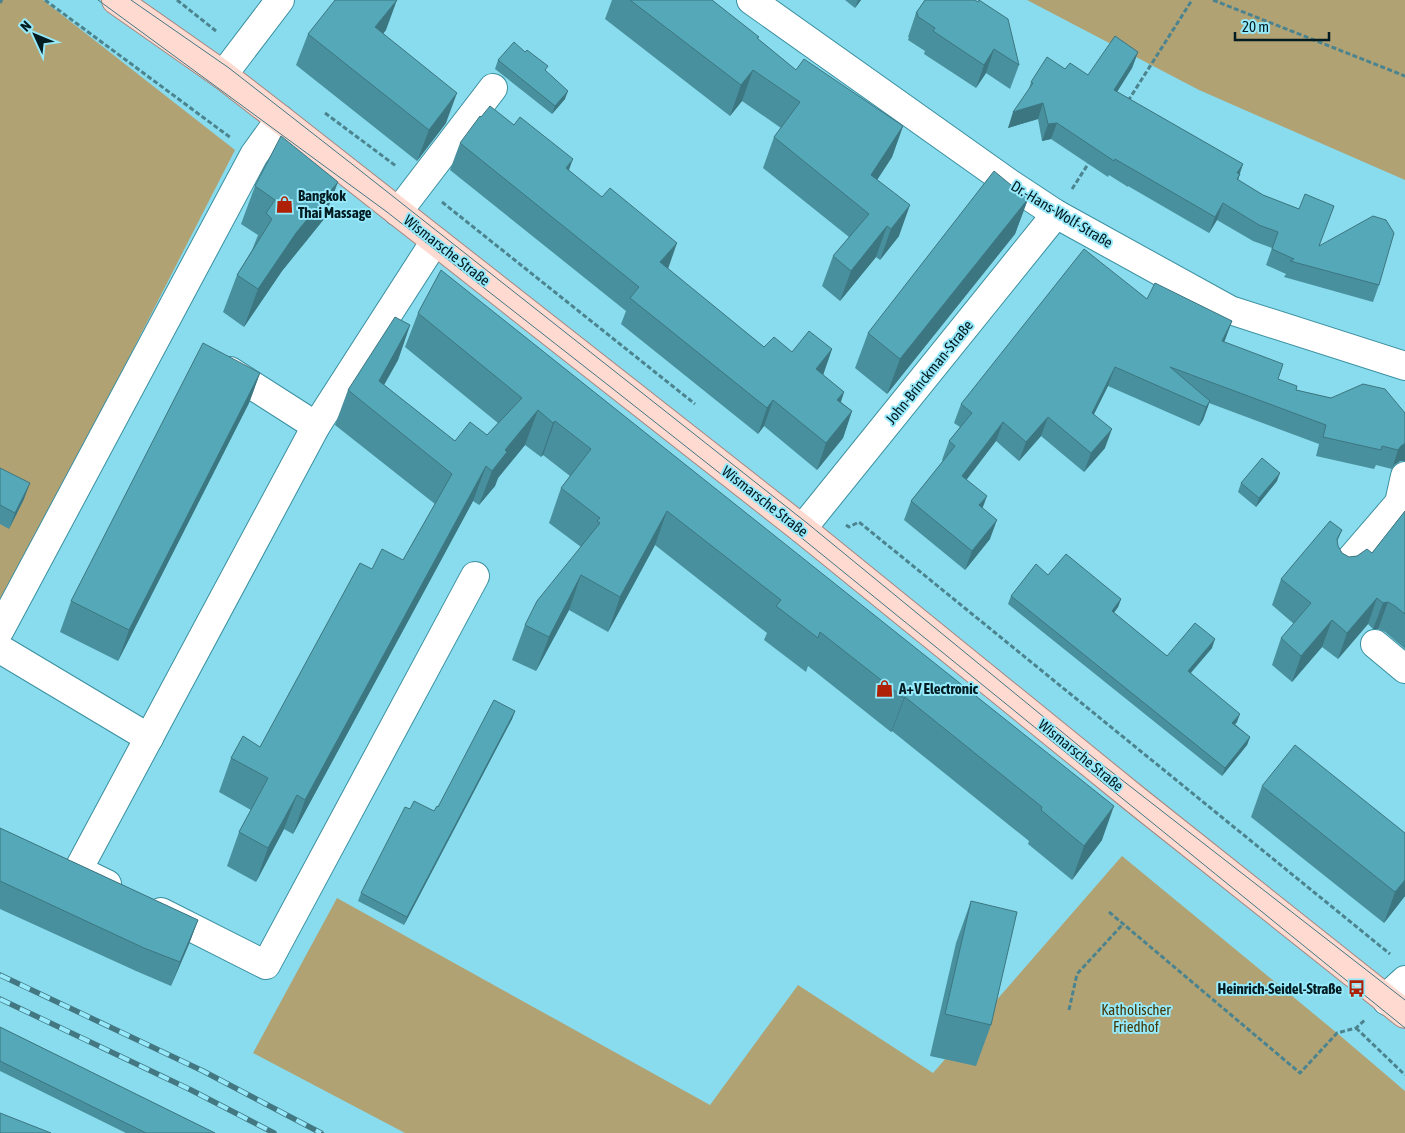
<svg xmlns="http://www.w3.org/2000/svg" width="1405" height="1133" font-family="'Asap Condensed',sans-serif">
  <rect width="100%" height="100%" fill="#89dced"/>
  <g fill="#b1a274">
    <path d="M0,0H43L235,150L0,610Z"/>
    <path d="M1027,0H1405V180L1199,90Z"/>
    <path d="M1122,856L1337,1033L1405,1091V1133H405L253,1053L337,898L710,1105L798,985L933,1073Z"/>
  </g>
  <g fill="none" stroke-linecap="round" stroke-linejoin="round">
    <defs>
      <g id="minor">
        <path d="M751,0L1009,183L1056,214L1230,310L1405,366"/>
        <path d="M223,75L280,0"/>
        <path d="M398,212L493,88"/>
        <path d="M230,371L316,426"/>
        <path d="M802,529L1056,214"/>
        <path d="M1343,568L1399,503L1405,476"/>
        <path d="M0,630L254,155L280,119"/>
        <path d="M1375,644L1405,669"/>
        <path d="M0,649L149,738"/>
        <path d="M107,884L78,870L316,426L435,241"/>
        <path d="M161,912L266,965L475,576"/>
        <path d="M1387,1001L1393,991L1405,980"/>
      </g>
      <path id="major" d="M116,0L223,75L280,119L802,529L1136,800L1405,1014"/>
    </defs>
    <use href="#minor" stroke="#3a8f9f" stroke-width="30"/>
    <use href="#major" stroke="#a68780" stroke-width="30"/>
    <g stroke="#4b848f" stroke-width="3" stroke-dasharray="5 2.5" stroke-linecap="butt">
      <path d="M45,0L231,138"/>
      <path d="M177,0L216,31"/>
      <path d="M1213,0L1405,76"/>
      <path d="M0,3L2,0"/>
      <path d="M1128,101L1192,0"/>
      <path d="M325,113L396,166"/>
      <path d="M1072,189L1090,161"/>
      <path d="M442,202L695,404"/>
      <path d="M846,525L849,527L859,522L1390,954"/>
      <path d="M1109,912L1300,1073L1337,1033L1356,1028L1366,1019"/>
      <path d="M1069,1010L1077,974L1123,924"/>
      <path d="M1356,1028L1405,1075"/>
    </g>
    <use href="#minor" stroke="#fff" stroke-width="28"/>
    <use href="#major" stroke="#ffdad1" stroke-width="28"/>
    <g stroke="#437883" stroke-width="1">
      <path d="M98,0L387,212L608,385L798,535L1405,1028"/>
      <path d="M131,0L229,68L357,168L807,523L1095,759L1405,1000"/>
    </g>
    <defs>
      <g id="rail">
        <path d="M0,975L203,1071L321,1133"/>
        <path d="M0,999L191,1090L274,1133"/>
      </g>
    </defs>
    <use href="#rail" stroke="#437883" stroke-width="5.5"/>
    <use href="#rail" stroke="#96e9fa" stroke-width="4" stroke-dasharray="11" stroke-linecap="butt"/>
  </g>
  <g fill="#49909e">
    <path d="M612,0H712L758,39L796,70L903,126L892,157L877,180L899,236L880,260L876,257L840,301L822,286L833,256L849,237L763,168L774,137L781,128L742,101L730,116L605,19Z"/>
    <path d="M845,0H861L855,8Z"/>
    <path d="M925,0L1019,65L1010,89L986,73L976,88L924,54L925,51L908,40L909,37H908L916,13Z"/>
    <path d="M386,30L383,33L446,123L417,161L296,65L308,34Z"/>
    <path d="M1138,52L1132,68L1117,92L1243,164L1238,180L1263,195L1299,209L1334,206L1319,245L1379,285L1373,302L1284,277L1286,274L1266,265L1272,248L1253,241L1217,220L1209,233L1128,186V187L1109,175L1108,177L1051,139L1042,141L1038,119L1008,128L1029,89L1031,82L1065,69L1088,75Z"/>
    <path d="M498,60L546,71L565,99L552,114L495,69Z"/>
    <path d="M514,125L569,170L668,269L764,347L792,352L832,349L823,375L844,392L841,402L852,411L843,438L817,470L764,426L758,434L621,324L626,311L450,170L460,143Z"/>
    <path d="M255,186L324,219L282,271L244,327L223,312L237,275L252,250L258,235L241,224Z"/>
    <path d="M1028,199L1015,234L887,394L855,368L868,333Z"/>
    <path d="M1147,299L1232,321L1224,342L1278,379L1296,390L1331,398L1405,413L1400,461L1394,465L1392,469L1376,465L1374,469L1316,456L1319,444L1209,403L1203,420L1199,426L1108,386L1094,414L1105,448L1084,472L1041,436L1019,461L996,441L966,479L982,508L990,539L965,570L904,520L911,501L943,461L942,460L949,441L960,427L954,423L961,404Z"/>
    <path d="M418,313L1102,840L1072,880L1028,844L1029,841L892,731L891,732L808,666L806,672L764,640L767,633L655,545L608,632L569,610L536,671L512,660L525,625L581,547L549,523L561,488L570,476L543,455L541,457L525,445L498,478L495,486L479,505L473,501L293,834L284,829L256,882L227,866L239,832L251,810L219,792L231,758L260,747L372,569L403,560L435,504L335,425L348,390L410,325L398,360L384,385L455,441L487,435L498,423L405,347Z"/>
    <path d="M260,373L249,403L118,661L60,632L71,601Z"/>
    <path d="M0,468L24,499L9,529L0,524Z"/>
    <path d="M1277,481L1256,507L1238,492L1241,483Z"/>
    <path d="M1405,511V649L1385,632L1378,629H1373L1368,624L1338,659L1322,647L1292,682L1272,665L1281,638L1294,624L1272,605L1281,579L1342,530L1337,542L1338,546L1342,553L1349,557L1357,556L1372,553Z"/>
    <path d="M1048,575L1121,599L1118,607L1114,613L1167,656L1212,648L1191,673L1237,722L1235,724L1250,737L1247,745L1222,776L1008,604L1011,596Z"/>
    <path d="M515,711L512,719L404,925L358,901L361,893L410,809L434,811Z"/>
    <path d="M1262,786L1405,896L1384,923L1251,817Z"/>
    <path d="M0,828L198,920L189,944L171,986L136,971L0,909Z"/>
    <path d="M971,901L991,1025L976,1066L930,1056L956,943Z"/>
    <path d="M0,1027L215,1133H126L0,1071Z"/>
  </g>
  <g fill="#3c7681">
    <path d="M397,0L386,30L364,58L375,27Z"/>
    <path d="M858,0H861L855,8Z"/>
    <path d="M994,49L986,73L976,88L984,65Z"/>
    <path d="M1138,52L1132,68L1108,106L1114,90Z"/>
    <path d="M753,70L742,101L730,116L741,85Z"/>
    <path d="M568,91L565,99L552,114L555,106Z"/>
    <path d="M457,93L446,123L417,161L429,130Z"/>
    <path d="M1043,103L1038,119L1008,128L1013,112Z"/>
    <path d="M1057,123L1051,139L1042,141L1048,124Z"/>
    <path d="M903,126L892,157L860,206L871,175Z"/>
    <path d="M573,159L563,186L566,168Z"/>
    <path d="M1243,164L1238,177L1240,174L1234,191L1237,173Z"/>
    <path d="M338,182L324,219L282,271L244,327L258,289L296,233Z"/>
    <path d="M1028,199L1015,234L887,394L900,359Z"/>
    <path d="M1223,203L1217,220L1209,233L1215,217Z"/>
    <path d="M910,205L899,236L880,260L891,229Z"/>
    <path d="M887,226L876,257L840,301L851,271Z"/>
    <path d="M677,243L668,269L660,262Z"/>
    <path d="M1232,321L1225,340L1215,360L1222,341Z"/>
    <path d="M410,325L398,360L371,408L379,381Z"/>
    <path d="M832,349L823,375L816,369Z"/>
    <path d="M1115,367L1108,386L1085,432L1092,413Z"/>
    <path d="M260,373L249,403L118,661L129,630Z"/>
    <path d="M844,392L835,418L837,400Z"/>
    <path d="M773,400L764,426L758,434L767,408Z"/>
    <path d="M1210,401L1203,420L1199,426L1206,407Z"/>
    <path d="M538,410L525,445L498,478L495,486L479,505L492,471L505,450Z"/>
    <path d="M852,411L843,438L817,470L826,443Z"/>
    <path d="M1048,417L1041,436L1019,461L1026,442Z"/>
    <path d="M555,421L543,455L541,457L553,423Z"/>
    <path d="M1003,422L996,441L955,495L962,476Z"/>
    <path d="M1112,429L1105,448L1084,472L1091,453Z"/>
    <path d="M1405,443V461H1400L1394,465L1392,469L1398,450L1401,446Z"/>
    <path d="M486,466L473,501L293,834L305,800Z"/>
    <path d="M1280,473L1277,481L1256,507L1259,498Z"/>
    <path d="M30,483L24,499L9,529L15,513Z"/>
    <path d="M987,496L980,515L979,505Z"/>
    <path d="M667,511L655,545L608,632L620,597Z"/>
    <path d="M997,520L990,539L965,570L972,551Z"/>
    <path d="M581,575L569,610L536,671L549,637Z"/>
    <path d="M1377,598L1368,624L1338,659L1347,633Z"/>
    <path d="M1121,599L1118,607L1109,619L1112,611Z"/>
    <path d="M1388,602L1378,629H1373L1383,603Z"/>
    <path d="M1332,620L1322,647L1292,682L1301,656Z"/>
    <path d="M1215,639L1212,648L1185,679L1188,671Z"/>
    <path d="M905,697L892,731L891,732L904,698Z"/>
    <path d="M515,711L512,719L404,925L407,917Z"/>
    <path d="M1240,714L1237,722L1229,731L1232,723Z"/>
    <path d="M1250,737L1247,745L1222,776L1225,768Z"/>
    <path d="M297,795L284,829L256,882L268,848Z"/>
    <path d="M1114,806L1102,840L1072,880L1084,846Z"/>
    <path d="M1405,880V896L1384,923L1395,892Z"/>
    <path d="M198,920L189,944L171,986L180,962Z"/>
  </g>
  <g fill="#55a8b8" stroke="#3c7681">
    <path d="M335,0H397L375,27L457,93L429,130L308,34Z"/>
    <path d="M630,0H712L759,37L757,38L796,70L804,59L903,126L871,175L910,205L891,229L887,226L851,271L833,256L869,214L774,137L800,102L753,70L741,85Z"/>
    <path d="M925,0H975L978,2L979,0L1008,19L1019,65L994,49L984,65L933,31L935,28L917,16L918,14L916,13Z"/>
    <path d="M1115,36L1138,52L1114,90L1243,164L1237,173L1240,174L1237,179L1263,195L1299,209L1305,194L1334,206L1319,246L1373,216L1386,220L1394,233L1379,285L1290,261L1294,259L1272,249L1278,232L1259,225L1223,203L1215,217L1134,170L1115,159L1114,161L1057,123L1048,124L1043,103L1013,112L1033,83L1031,82L1047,57L1065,69L1070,63L1088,75Z"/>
    <path d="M514,42L525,52L527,50L548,66L545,70L568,91L555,106L498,60Z"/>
    <path d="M490,106L514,125L520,117L573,159L566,168L602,197L610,188L677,243L660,262L764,347L774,337L792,352L809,331L832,349L816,369L844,392L837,400L852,411L826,443L773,400L767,408L630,298L639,287L460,143L480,116L481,117Z"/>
    <path d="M281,136L338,182L296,233L258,289L237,275L272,219L266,213L275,200L255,186Z"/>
    <path d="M994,171L1028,199L900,359L868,333Z"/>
    <path d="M1084,249L1147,299L1155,283L1232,321L1222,341L1283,364L1278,379L1297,386L1296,390L1331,398L1363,384L1385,389L1405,413V443L1401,446L1398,450L1382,446L1381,450L1323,437L1326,425L1170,367L1210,401L1206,407L1115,367L1092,413L1112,429L1091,453L1048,417L1026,442L1003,422L962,476L987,496L979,505L997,520L972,551L911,501L955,446L949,441L972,413L961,404Z"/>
    <path d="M441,270L1114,806L1084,846L1041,810L1042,807L905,697L904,698L820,632L818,638L776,606L781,600L667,511L620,597L581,575L549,637L525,625L537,601L600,523L597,521L600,518L561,488L591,449L555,421L553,423L538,410L505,450L507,452L492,471L486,466L305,800L297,795L268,848L239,832L268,778L231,758L243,736L260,747L360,563L372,569L382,549L403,560L452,474L348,390L395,317L410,325L379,381L455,441L470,422L487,435L522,398L418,313Z"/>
    <path d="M203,343L260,373L129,630L71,601Z"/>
    <path d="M1262,458L1280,473L1259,498L1241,483Z"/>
    <path d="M0,468L30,483L15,513L0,505Z"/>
    <path d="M1405,511V614L1395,606L1388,602L1383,603L1377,598L1347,633L1332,620L1301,656L1281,638L1311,603L1281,579L1330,521L1342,530L1337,539L1338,546L1342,553L1349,557L1357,556L1367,549L1372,553Z"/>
    <path d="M1066,554L1121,599L1112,611L1167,656L1195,623L1215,639L1188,671L1240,714L1232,723L1250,737L1225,768L1011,596L1036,564L1048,575Z"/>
    <path d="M494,700L515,711L407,917L361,893L405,807L410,809L414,801L434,811L437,806L438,807Z"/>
    <path d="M1295,745L1405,833V880L1395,892L1262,786Z"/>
    <path d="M0,828L198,920L180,962L144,948L0,881Z"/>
    <path d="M971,901L1017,912L991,1025L945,1014Z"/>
    <path d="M0,1027L215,1133H146L0,1061Z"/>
    <path d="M0,1113L51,1133H0Z"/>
  </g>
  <defs>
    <symbol id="shop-bare" viewBox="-9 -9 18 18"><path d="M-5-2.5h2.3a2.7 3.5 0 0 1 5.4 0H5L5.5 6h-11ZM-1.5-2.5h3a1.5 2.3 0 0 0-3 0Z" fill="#af2107" stroke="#96e9fa" stroke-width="2.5" paint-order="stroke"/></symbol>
    <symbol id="bus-bare" viewBox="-9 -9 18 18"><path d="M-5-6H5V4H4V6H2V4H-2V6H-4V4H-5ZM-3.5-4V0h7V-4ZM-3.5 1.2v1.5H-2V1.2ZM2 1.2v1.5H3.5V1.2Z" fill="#af2107" stroke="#96e9fa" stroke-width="2.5" paint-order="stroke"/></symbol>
  </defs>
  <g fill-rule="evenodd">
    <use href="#shop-bare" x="272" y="192" width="25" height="25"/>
    <use href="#shop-bare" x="872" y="676" width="25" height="25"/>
    <use href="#bus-bare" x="1344" y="976" width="25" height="25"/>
  </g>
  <g text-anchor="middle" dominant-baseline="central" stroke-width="4" stroke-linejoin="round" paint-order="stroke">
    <g font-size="15" font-weight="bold" fill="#021c21" stroke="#96e9fa" text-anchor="start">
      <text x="298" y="195">Bangkok<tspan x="298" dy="17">Thai Massage</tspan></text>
      <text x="899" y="688">A+V Electronic</text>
      <text x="1342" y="988" text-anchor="end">Heinrich-Seidel-Straße</text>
    </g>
    <g font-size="15" fill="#021c21" stroke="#96e9fa">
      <text transform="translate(1062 214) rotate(31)">Dr.-Hans-Wolf-Straße</text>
      <text transform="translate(447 250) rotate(38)">Wismarsche Straße</text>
      <text transform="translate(929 372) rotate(-51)">John-Brinckman-Straße</text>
      <text transform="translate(765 501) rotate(38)">Wismarsche Straße</text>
      <text transform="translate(1081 755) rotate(39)">Wismarsche Straße</text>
    </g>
    <g font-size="15" fill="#453705" stroke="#96e9fa">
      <text x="1136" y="1009">Katholischer<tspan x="1136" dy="17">Friedhof</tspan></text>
    </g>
  </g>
  <g transform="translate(35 35) rotate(314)" stroke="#96e9fa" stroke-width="4" paint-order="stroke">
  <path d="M0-4L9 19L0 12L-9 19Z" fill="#021c21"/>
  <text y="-8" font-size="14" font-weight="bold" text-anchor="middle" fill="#021c21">N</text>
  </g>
  <path d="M1235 32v8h94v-8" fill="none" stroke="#021c21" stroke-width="2.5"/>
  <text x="1242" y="32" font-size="15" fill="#021c21" stroke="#96e9fa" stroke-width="4" paint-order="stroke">20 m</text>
</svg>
